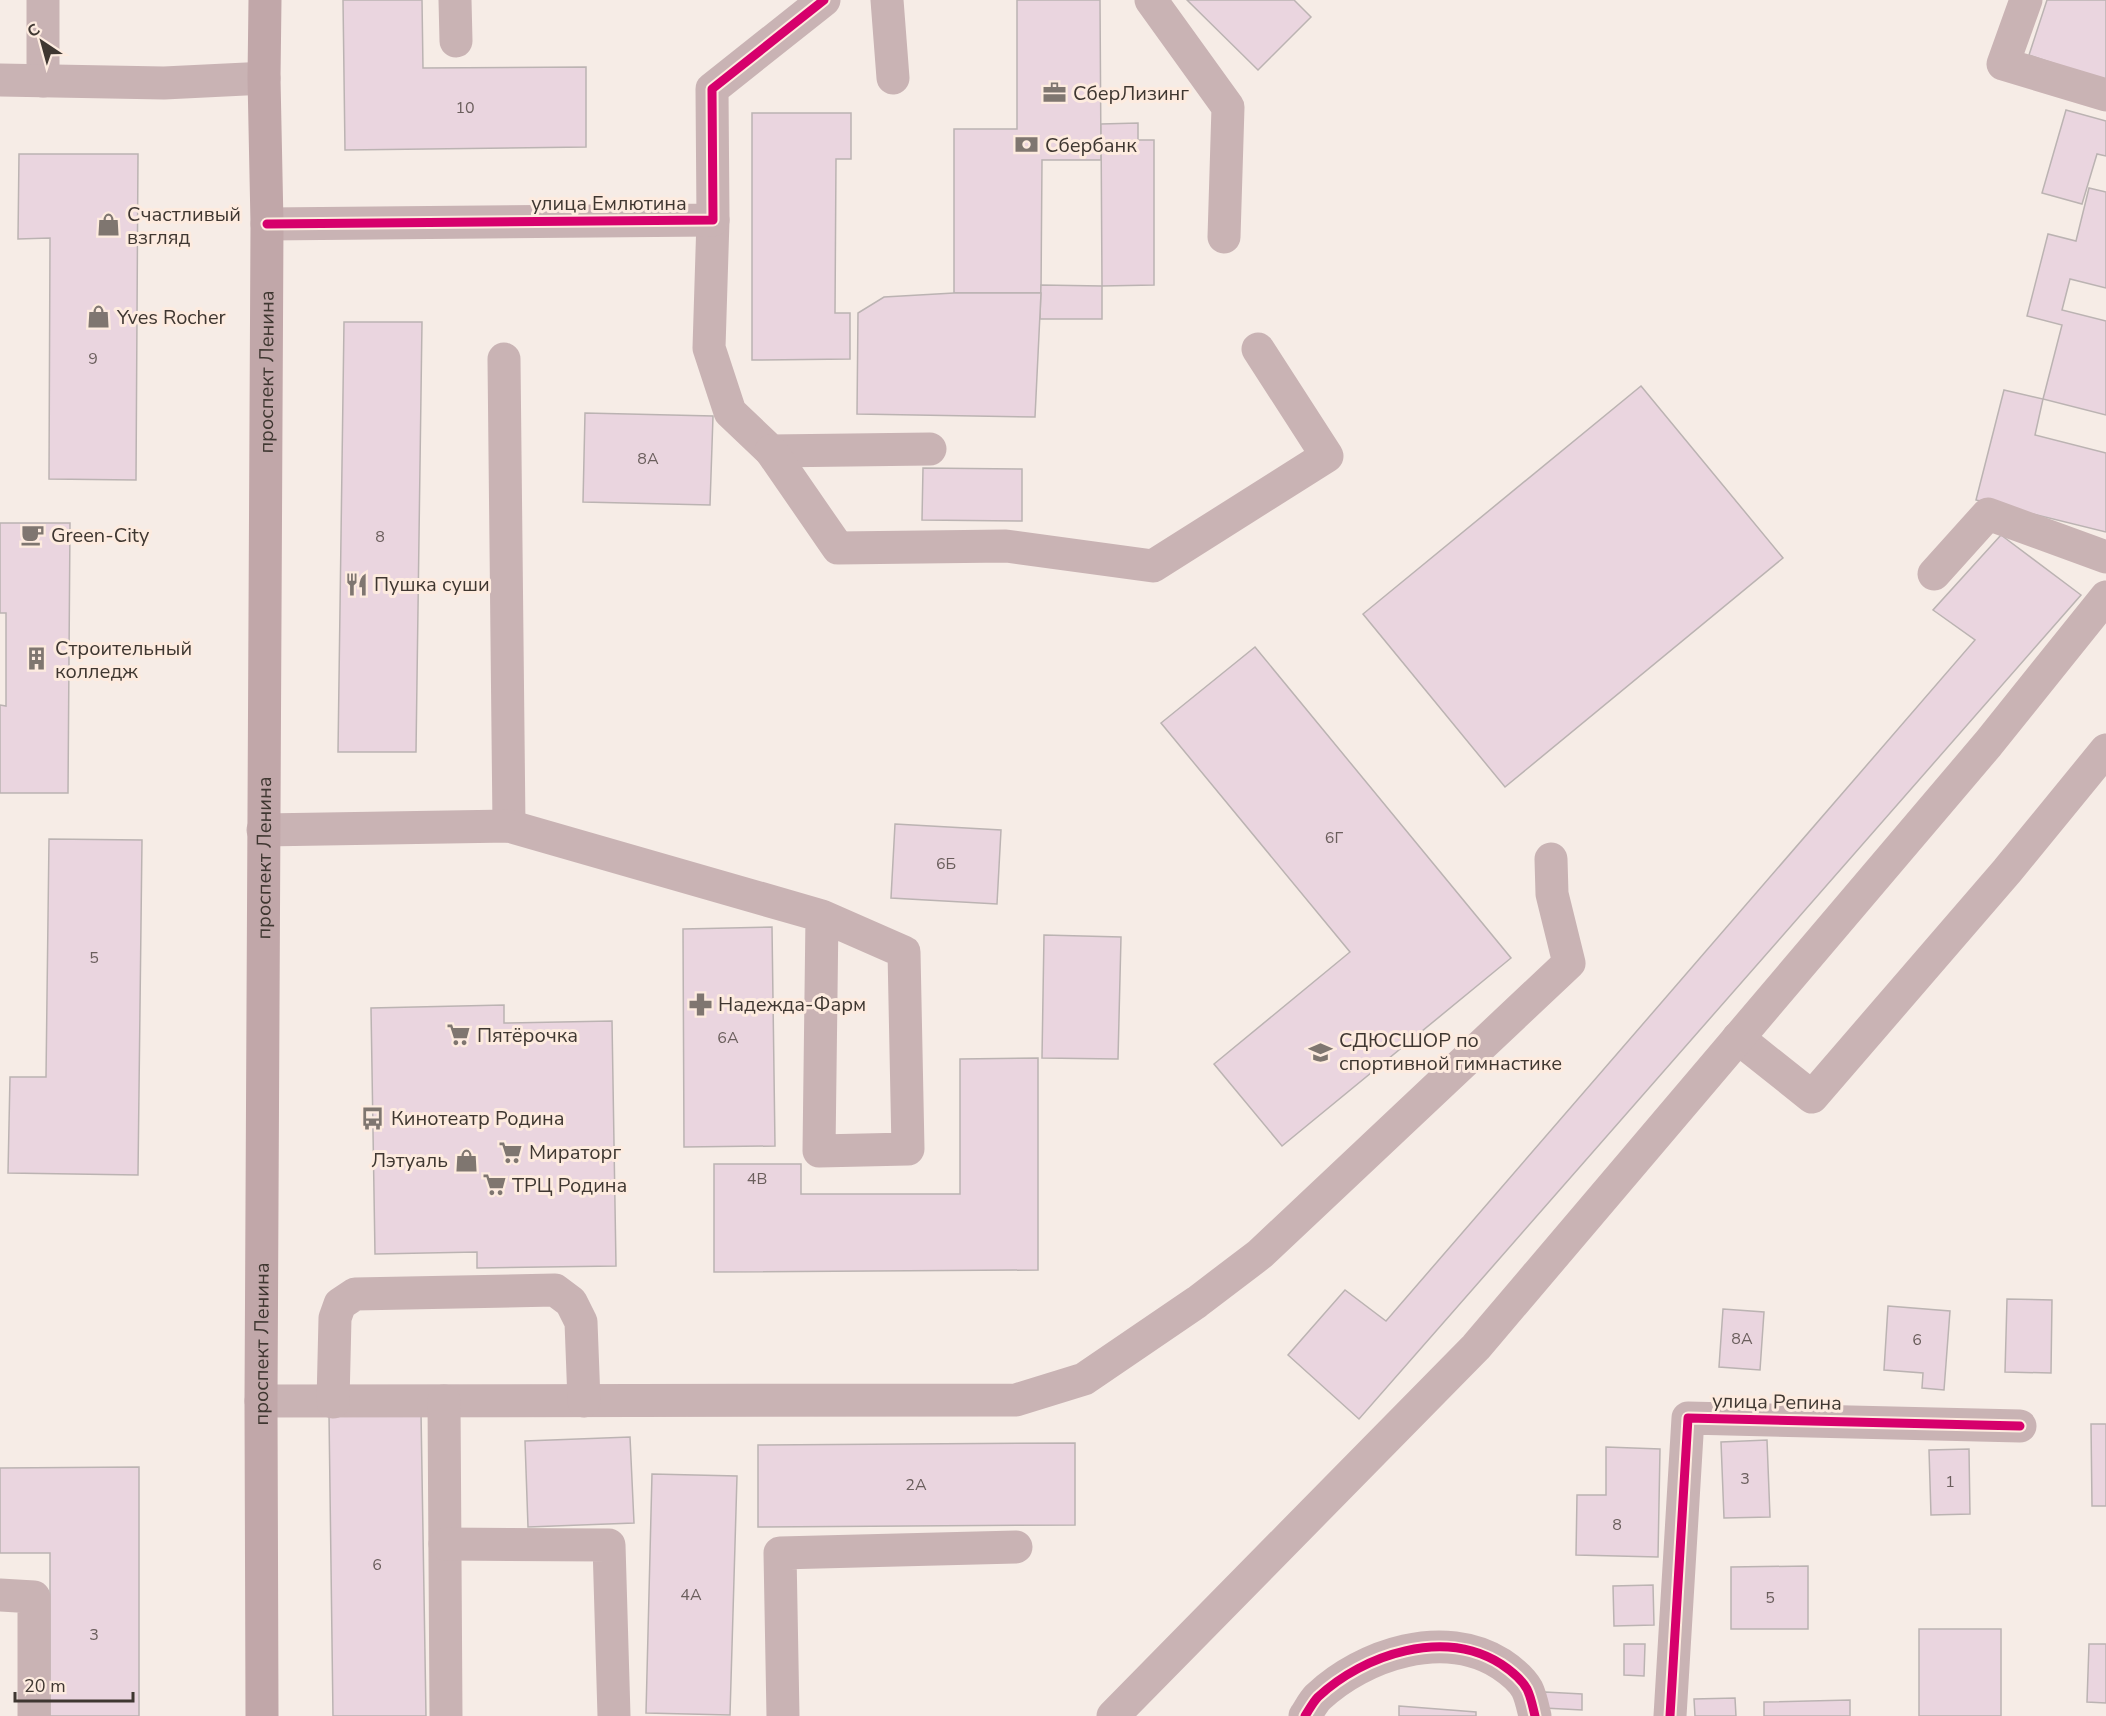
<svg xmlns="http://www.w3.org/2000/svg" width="2106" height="1716" font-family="'Nunito Sans',sans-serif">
  <rect width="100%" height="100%" fill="#f6ece6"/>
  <g fill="#ead5df" stroke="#bbb3b2" stroke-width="1.5">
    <path d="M343,0H422L423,68L586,67V147L345,150Z"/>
    <path d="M1017,0H1100L1101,160H1042L1041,293H954V129H1017Z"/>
    <path d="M1187,0H1294L1311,17L1258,70Z"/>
    <path d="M2047,0H2106V81L2029,55Z"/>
    <path d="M2066,110L2106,121V156L2097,154L2082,204L2042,193Z"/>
    <path d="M752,113H851V159H836L835,313H850V359L752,360Z"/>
    <path d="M1138,123V140H1154V285L1102,286L1101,124Z"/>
    <path d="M19,154H138L136,480L49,479L50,238L18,239Z"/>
    <path d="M2089,188L2106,192V288L2070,279L2062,310L2106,321V415L2043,399L2062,325L2027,316L2048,234L2076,241Z"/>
    <path d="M1041,285L1102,286V319H1040Z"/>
    <path d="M954,293H1041L1035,417L857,414L858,313L884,297Z"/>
    <path d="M344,322H422L416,752H338Z"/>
    <path d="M1641,386L1783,558L1505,787L1363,614Z"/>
    <path d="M2004,390L2043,399L2035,435L2106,453V532L1976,500Z"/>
    <path d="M585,413L713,416L710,505L583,502Z"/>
    <path d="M923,468L1022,469V521L922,520Z"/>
    <path d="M0,523H70L68,793H0V705L6,706V613H0Z"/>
    <path d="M2001,535L2081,595L1359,1419L1288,1355L1345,1290L1386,1321L1975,640L1933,610Z"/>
    <path d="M1255,647L1511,958L1282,1146L1214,1064L1350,952L1161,723Z"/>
    <path d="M895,824L1001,830L997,904L891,898Z"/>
    <path d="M49,839L142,840L138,1175L8,1173L10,1077H46Z"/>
    <path d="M772,927L775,1146L684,1147L683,929Z"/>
    <path d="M1044,935L1121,937L1118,1059L1042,1058Z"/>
    <path d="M504,1005V1023L612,1021L616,1266L477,1268V1252L375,1254L371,1008Z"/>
    <path d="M1038,1058V1270L714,1272V1164H801V1194H960V1059Z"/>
    <path d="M2007,1299L2052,1300L2051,1373L2005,1372Z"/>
    <path d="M1888,1306L1950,1311L1944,1390L1922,1388L1923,1373L1884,1370Z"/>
    <path d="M1723,1309L1764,1312L1760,1370L1719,1367Z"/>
    <path d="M421,1412L426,1716H333L329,1414Z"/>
    <path d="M2091,1424H2106V1506H2092Z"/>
    <path d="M630,1437L634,1523L528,1527L525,1441Z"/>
    <path d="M1767,1440L1770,1517L1724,1518L1721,1442Z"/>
    <path d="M1075,1443V1525L758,1527V1445Z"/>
    <path d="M1606,1447L1660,1449L1658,1557L1576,1555L1577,1495H1606Z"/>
    <path d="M1969,1449L1970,1514L1931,1515L1929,1450Z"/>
    <path d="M139,1467V1716H50V1553H0V1468Z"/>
    <path d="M652,1474L737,1476L730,1715L646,1713Z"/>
    <path d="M1808,1566V1629H1731V1567Z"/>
    <path d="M1653,1585L1654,1625L1614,1626L1613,1586Z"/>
    <rect x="1919" y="1629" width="82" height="87"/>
    <path d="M1624,1644H1645L1644,1676L1624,1675Z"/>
    <path d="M2089,1644H2106V1703L2087,1702Z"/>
    <path d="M1545,1692L1582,1694V1710L1544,1708Z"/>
    <path d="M1735,1698L1736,1716H1695L1694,1699Z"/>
    <path d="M1850,1700V1716H1764V1702Z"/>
    <path d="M1399,1706L1476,1712V1716H1399Z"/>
  </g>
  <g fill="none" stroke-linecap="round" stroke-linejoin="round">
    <g stroke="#c9b3b4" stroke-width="33">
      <path d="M43,0V81"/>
      <path d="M455,0L456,41"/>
      <path d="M887,0L893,78"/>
      <path d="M1151,0L1228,107L1224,237"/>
      <path d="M2026,0L2003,64L2106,95"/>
      <path d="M0,80L164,83L264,78"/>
      <path d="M713,220L709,348L730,412L771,451L930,449"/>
      <path d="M267,224L713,220L712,89L824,0"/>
      <path d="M504,359L509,826"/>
      <path d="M771,451L838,548L1006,546L1153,566L1327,456L1258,349"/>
      <path d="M1934,574L1988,514L2106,557"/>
      <path d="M263,830L509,826L822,916L819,1151L908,1149L904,952L822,916"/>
      <path d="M1738,1038L1812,1097L2007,871L2106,750"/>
      <path d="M261,1401L1016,1400L1084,1379L1197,1302L1260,1254L1569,963L1552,894L1551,859"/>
      <path d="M444,1401L446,1716"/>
      <path d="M333,1402L335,1318L340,1304L355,1294L555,1290L571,1302L581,1322L584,1401"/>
      <path d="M445,1544L609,1545L614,1716"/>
      <path d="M0,1595L34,1597V1716"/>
      <path d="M783,1716L780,1553L1016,1547"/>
      <path d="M1113,1716L1476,1347L1988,744L2106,597"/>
      <path d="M1305,1716C1309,1710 1313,1702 1318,1697C1364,1654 1444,1628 1501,1664C1510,1670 1522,1680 1527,1689C1531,1697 1533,1708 1535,1716"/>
      <path d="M1670,1716L1688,1418L2020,1426"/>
    </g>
    <path stroke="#c1a7a9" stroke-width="33" id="s1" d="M262,1716L261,1401L267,224L264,78L265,0"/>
    <defs>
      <g id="cycleway">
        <path d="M267,224L713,220L712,89L824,0"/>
        <path d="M1305,1716C1309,1710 1313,1702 1318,1697C1364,1654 1444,1628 1501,1664C1510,1670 1522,1680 1527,1689C1531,1697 1533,1708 1535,1716"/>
        <path d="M1670,1716L1688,1418L2020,1426"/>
      </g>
    </defs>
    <use href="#cycleway" stroke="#fdebdf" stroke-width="13"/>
    <use href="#cycleway" stroke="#d6006c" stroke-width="9"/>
  </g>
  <defs>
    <symbol id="office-bare" viewBox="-9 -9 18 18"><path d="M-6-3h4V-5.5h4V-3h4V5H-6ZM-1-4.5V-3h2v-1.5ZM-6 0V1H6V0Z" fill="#7f7670" stroke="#fdebdf" stroke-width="2.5" paint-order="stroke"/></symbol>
    <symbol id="bank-bare" viewBox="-9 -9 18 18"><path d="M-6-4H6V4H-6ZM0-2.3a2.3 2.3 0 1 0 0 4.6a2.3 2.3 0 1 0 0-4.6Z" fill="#7f7670" stroke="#fdebdf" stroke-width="2.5" paint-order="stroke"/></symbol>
    <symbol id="shop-bare" viewBox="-9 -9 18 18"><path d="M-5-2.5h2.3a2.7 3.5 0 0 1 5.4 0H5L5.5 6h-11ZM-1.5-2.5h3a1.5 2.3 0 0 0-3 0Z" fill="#7f7670" stroke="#fdebdf" stroke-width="2.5" paint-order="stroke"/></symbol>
    <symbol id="cafe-bare" viewBox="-9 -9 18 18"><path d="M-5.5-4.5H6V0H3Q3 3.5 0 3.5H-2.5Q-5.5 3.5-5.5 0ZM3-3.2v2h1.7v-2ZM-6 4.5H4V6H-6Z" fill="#7f7670" stroke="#fdebdf" stroke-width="2.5" paint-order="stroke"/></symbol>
    <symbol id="restaurant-bare" viewBox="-9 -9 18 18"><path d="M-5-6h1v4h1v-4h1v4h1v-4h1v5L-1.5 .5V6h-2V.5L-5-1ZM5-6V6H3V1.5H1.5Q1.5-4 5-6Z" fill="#7f7670" stroke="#fdebdf" stroke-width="2.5" paint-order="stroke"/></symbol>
    <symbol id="building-bare" viewBox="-9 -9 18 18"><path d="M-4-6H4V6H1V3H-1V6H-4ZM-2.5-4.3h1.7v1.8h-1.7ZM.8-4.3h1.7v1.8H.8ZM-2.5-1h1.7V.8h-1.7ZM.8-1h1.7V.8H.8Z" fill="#7f7670" stroke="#fdebdf" stroke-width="2.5" paint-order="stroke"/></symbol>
    <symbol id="pharmacy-bare" viewBox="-9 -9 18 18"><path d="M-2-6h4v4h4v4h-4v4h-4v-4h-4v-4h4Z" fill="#7f7670" stroke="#fdebdf" stroke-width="2.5" paint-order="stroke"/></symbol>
    <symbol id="supermarket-bare" viewBox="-9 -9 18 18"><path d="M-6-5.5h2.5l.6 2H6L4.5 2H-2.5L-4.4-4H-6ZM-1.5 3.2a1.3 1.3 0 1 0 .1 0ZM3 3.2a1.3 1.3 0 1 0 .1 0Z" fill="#7f7670" stroke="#fdebdf" stroke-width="2.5" paint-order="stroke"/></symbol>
    <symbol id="school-bare" viewBox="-9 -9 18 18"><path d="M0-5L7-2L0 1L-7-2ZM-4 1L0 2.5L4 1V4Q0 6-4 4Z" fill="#7f7670" stroke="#fdebdf" stroke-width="2.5" paint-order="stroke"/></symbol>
    <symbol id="bus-bare" viewBox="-9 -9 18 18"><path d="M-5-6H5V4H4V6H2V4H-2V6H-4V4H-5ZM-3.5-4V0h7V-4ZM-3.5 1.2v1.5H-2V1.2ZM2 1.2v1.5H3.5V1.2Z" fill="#7f7670" stroke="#fdebdf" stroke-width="2.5" paint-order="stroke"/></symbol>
  </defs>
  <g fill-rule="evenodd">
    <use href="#office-bare" x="1038" y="76" width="33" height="33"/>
    <use href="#bank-bare" x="1010" y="128" width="33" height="33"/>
    <use href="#shop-bare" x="92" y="208" width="33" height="33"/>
    <use href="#shop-bare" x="82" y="300" width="33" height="33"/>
    <use href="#cafe-bare" x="16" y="518" width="33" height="33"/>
    <use href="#restaurant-bare" x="340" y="568" width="33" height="33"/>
    <use href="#building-bare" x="20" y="642" width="33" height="33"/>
    <use href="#pharmacy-bare" x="684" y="988" width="33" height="33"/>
    <use href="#supermarket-bare" x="442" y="1018" width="33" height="33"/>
    <use href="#school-bare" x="1304" y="1036" width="33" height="33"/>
    <use href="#bus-bare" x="356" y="1102" width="33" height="33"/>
    <use href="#supermarket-bare" x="494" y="1136" width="33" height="33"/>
    <use href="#shop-bare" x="450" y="1144" width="33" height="33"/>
    <use href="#supermarket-bare" x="478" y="1168" width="33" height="33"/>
  </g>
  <g text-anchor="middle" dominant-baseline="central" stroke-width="6" stroke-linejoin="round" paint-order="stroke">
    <g font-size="16" fill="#6a5e5c">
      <text x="465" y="108">10</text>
      <text x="93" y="359">9</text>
      <text x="648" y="459">8А</text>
      <text x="380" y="537">8</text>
      <text x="1334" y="838">6Г</text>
      <text x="946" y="864">6Б</text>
      <text x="94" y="958">5</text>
      <text x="728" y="1038">6А</text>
      <text x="757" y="1179">4В</text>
      <text x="1742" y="1339">8А</text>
      <text x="1917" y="1340">6</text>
      <text x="1745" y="1479">3</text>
      <text x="1950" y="1482">1</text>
      <text x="916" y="1485">2А</text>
      <text x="1617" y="1525">8</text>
      <text x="377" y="1565">6</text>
      <text x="691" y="1595">4А</text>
      <text x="1770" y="1598">5</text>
      <text x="94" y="1635">3</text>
    </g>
    <g font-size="20" fill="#3f3731" stroke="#fdebdf" text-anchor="start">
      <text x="1073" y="93">СберЛизинг</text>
      <text x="1045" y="145">Сбербанк</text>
      <text x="127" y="214">Счастливый<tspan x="127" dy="23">взгляд</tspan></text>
      <text x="117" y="317">Yves Rocher</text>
      <text x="51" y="535">Green-City</text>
      <text x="374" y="584">Пушка суши</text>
      <text x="55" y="648">Строительный<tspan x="55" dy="23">колледж</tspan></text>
      <text x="718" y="1004">Надежда-Фарм</text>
      <text x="477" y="1035">Пятёрочка</text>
      <text x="1339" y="1040">СДЮСШОР по<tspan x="1339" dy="23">спортивной гимнастике</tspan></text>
      <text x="391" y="1118">Кинотеатр Родина</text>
      <text x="529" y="1152">Мираторг</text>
      <text x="448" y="1160" text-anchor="end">Лэтуаль</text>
      <text x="512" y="1185">ТРЦ Родина</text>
    </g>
    <g font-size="20" fill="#3f3731" stroke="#fdebdf">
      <text x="609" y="203">улица Емлютина</text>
      <text stroke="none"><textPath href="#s1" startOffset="1344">проспект Ленина</textPath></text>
      <text stroke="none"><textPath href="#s1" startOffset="858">проспект Ленина</textPath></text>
      <text stroke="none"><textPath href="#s1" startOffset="372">проспект Ленина</textPath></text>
      <text transform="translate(1777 1402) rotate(1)">улица Репина</text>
    </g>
  </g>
  <g transform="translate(42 42) rotate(324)" stroke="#fdebdf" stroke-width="4.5" paint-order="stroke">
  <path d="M0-4.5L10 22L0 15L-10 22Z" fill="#3f3731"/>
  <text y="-9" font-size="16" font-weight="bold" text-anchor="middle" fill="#3f3731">С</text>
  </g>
  <path d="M15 1692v9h118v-9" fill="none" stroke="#3f3731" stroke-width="3"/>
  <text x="24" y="1692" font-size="18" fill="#3f3731" stroke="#fdebdf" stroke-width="4.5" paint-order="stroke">20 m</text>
</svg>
